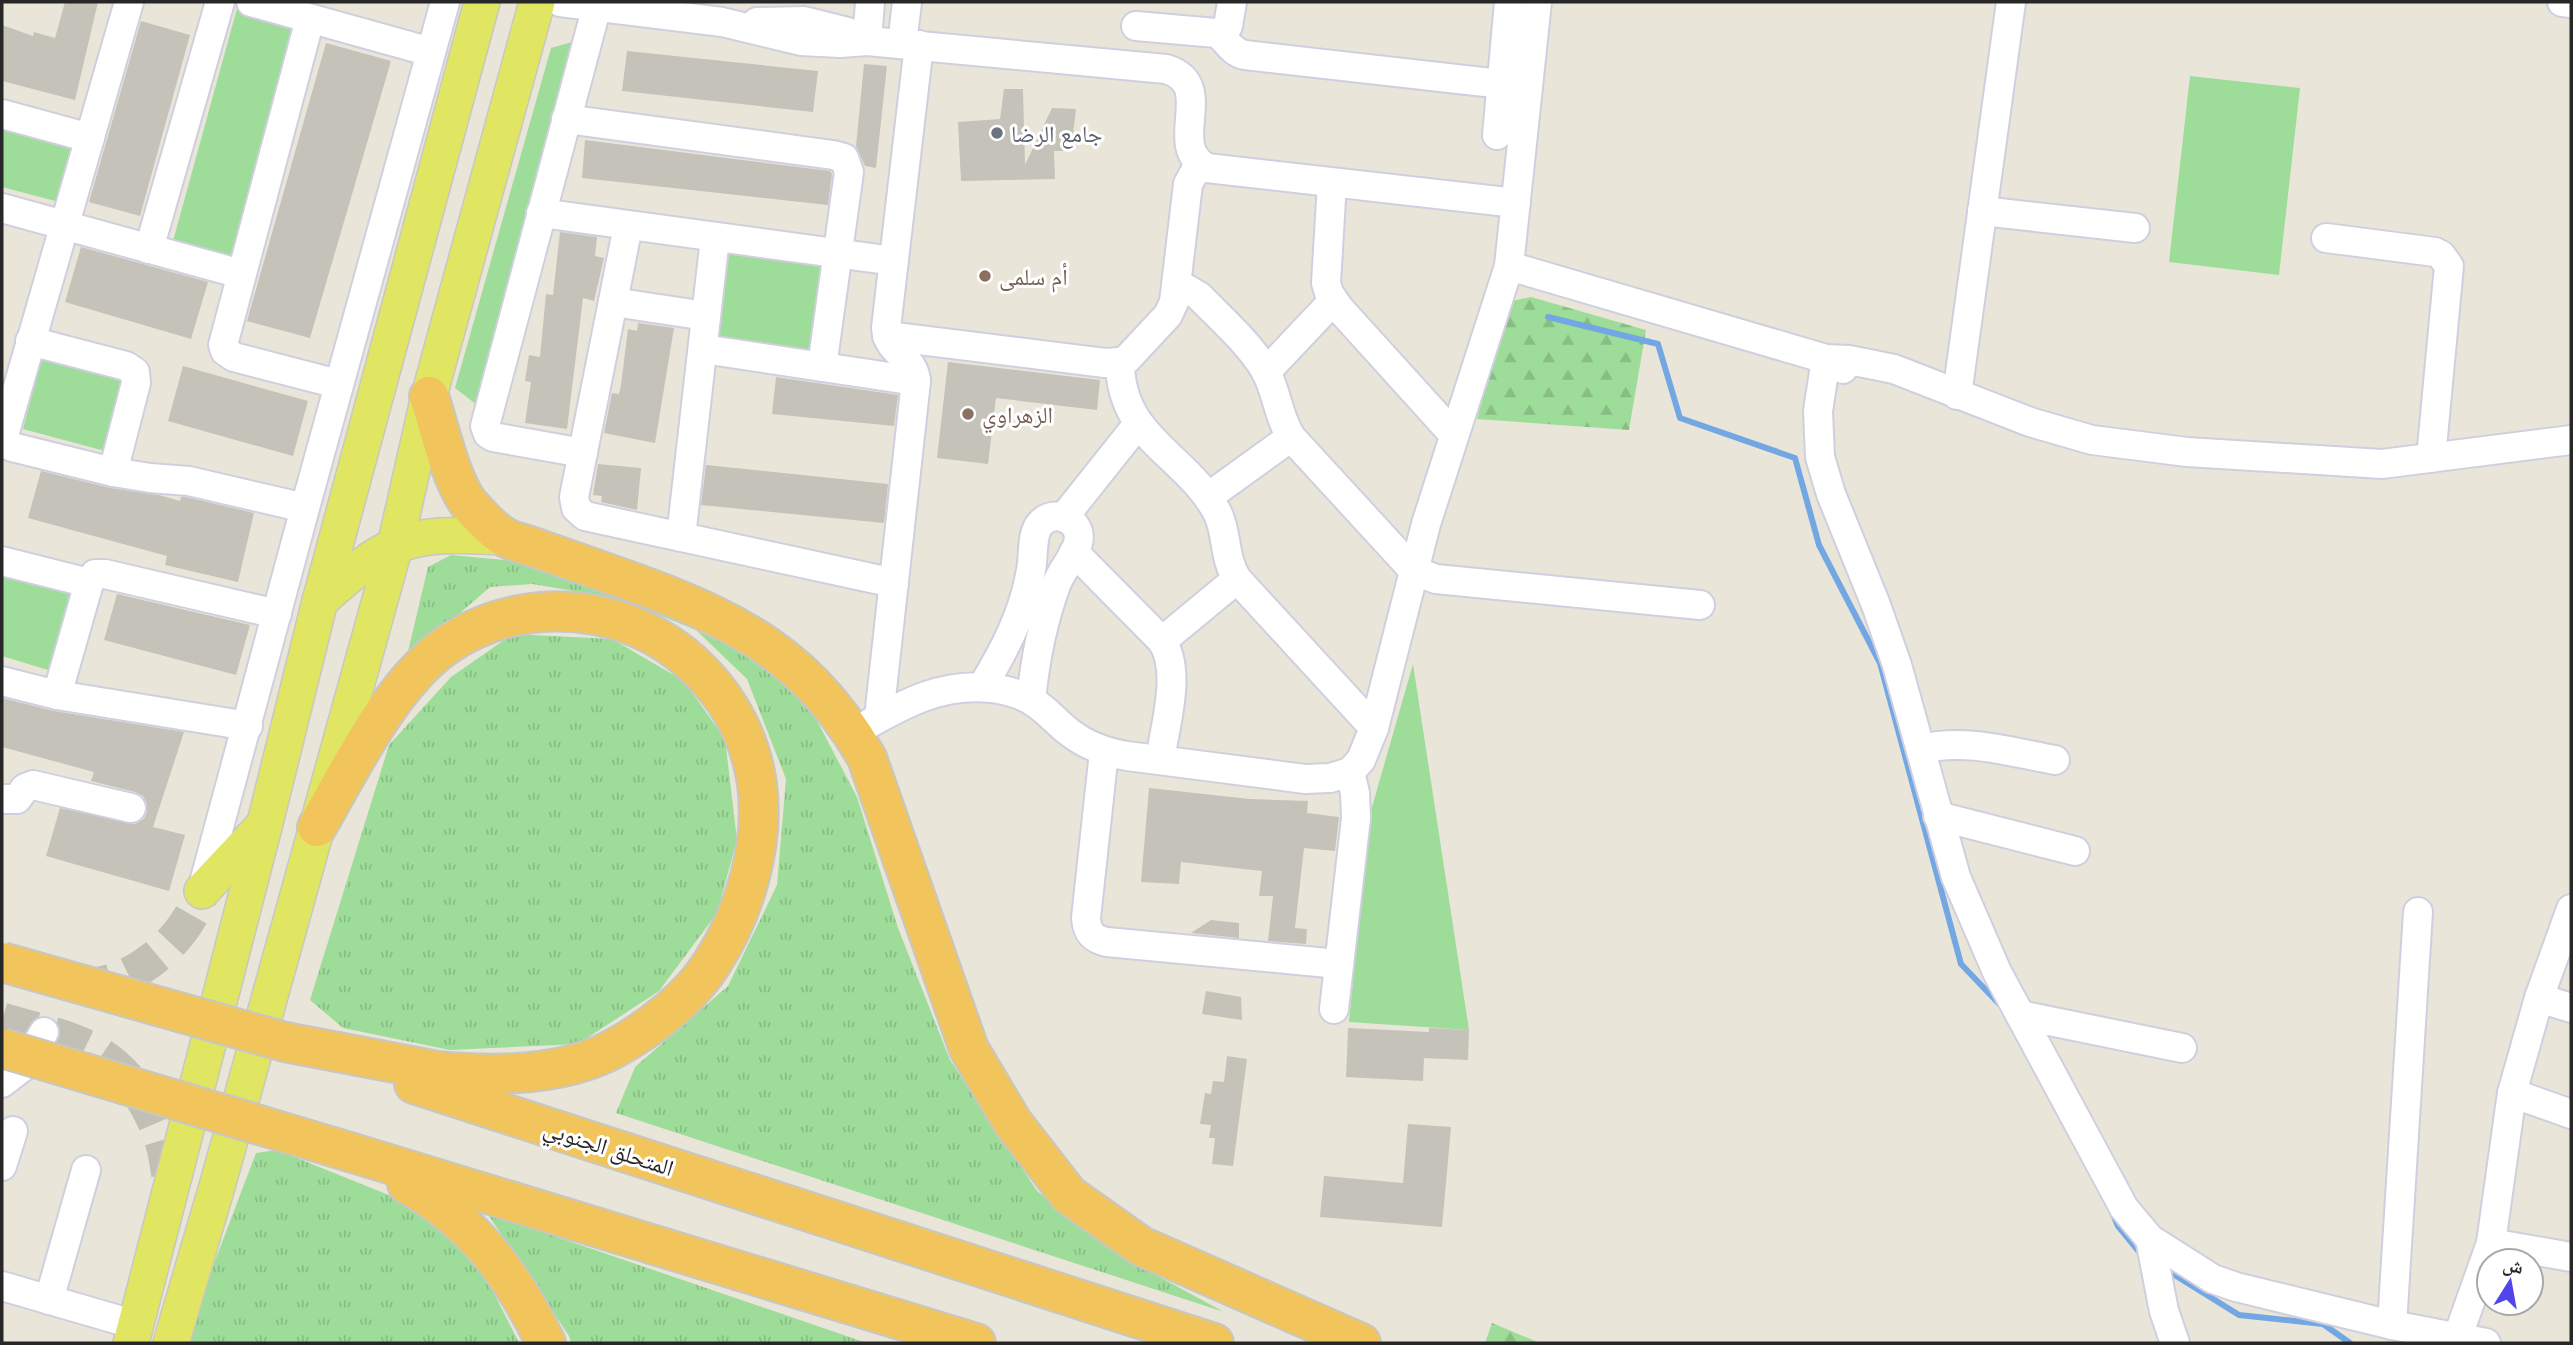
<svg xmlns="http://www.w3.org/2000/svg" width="2573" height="1345" font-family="Lato,'Noto Naskh Arabic',sans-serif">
  <defs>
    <pattern id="grass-tufts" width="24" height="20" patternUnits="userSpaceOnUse" patternTransform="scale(1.75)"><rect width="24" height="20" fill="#9edc99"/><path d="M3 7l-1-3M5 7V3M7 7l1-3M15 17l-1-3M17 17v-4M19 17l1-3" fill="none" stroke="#88bd84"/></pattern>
    <pattern id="forest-firs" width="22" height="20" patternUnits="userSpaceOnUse" patternTransform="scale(1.75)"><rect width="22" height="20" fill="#9edc99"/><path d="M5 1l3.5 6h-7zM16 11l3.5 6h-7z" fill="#88bd84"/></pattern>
  </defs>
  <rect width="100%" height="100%" fill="#e9e6d9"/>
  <g fill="url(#grass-tufts)">
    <path d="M451,555L536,563L680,609L803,694L857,797L898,928L950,1060L1037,1191L1112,1251L1224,1312L616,1113L635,1067L728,986L777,885L786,779L747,679L696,630L617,598L532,584L490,587L406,660L428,567Z"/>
    <path d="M513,634L612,639L684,681L725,739L737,840L717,913L659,991L578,1044L450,1050L343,1028L310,1000L389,745L451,677Z"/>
    <path d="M277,1150L411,1204L484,1273L519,1343H189L213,1266L256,1153Z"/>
    <path d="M487,1213L867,1343H571L569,1336Z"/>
  </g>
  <g fill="url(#forest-firs)">
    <path d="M1531,297L1646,330L1629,430L1477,419L1487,381L1497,304Z"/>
    <path d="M1492,1323L1540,1343H1485Z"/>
  </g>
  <g fill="#9edc99">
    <path d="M238,5L297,20L232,257L173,241Z"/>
    <path d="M586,38L490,415L455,388L551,48Z"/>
    <path d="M2190,76L2300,88L2279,275L2169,262Z"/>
    <path d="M2,119L76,139L59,202L2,187Z"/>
    <path d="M724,242L824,256L809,360L710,346Z"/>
    <path d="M43,352L126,373L105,451L23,429Z"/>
    <path d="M2,571L71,591L48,670L2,656Z"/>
    <path d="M1413,664L1469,1030L1349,1022L1368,821Z"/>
  </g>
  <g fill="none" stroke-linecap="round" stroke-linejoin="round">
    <g stroke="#73a7e4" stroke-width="6">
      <path d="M1548,317L1658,344L1680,418L1795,458L1819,545L1880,663L1961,964L2003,1008"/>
      <path d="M2112,1212L2118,1226L2141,1254"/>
      <path d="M2165,1269L2239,1315L2323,1324L2350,1343"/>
    </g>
  </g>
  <g fill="#c4c2b9">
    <path d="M65,2H98L75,100L2,81V25L33,36L34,32L55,38Z"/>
    <path d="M141,21L190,35L140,216L89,202Z"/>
    <path d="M326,43L391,61L310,338L247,321Z"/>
    <path d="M627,51L818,71L813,112L622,91Z"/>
    <path d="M864,64L887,66L876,168L865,166L856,146Z"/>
    <path d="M1004,89H1023L1025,165L1052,108L1076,109L1071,151H1054L1055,179L961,181L958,122L1000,119Z"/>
    <path d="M585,140L830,171L832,174L828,205L582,178Z"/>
    <path d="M560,232L597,237L595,256L604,258L594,301L583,298L567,429L525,423L531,382L525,381L529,355L540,357L546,294L553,295Z"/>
    <path d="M81,247L208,282L191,339L65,302Z"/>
    <path d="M638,323L674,328L655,443L604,433L612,393L619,394L621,385L628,329L637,331Z"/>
    <path d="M948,362L1100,380L1097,410L996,398L988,464L937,458Z"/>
    <path d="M183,366L308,401L293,456L168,421Z"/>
    <path d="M776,377L898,395L894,426L772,414Z"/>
    <path d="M598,464L641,468L637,510L601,502L602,496L593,495Z"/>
    <path d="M706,465L888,484L884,523L701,505Z"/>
    <path d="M41,471L110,488L159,495L180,501L181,497H186L254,513L238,582L165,565L167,556L28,518Z"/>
    <path d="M117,594L250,625L236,675L104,640Z"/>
    <path d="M2,698L54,711L184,732L153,827L185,835L169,891L46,856L60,808L135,824L144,819L147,812V804L143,796L135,792L91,781L94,772L2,747Z"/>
    <path d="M1149,788L1250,799L1308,801L1307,813L1339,817L1335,851L1304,848L1295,928L1307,929L1306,944L1268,941L1273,896H1259L1262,871L1181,862L1179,884L1141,882Z"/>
    <path d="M1211,920L1239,923V938L1191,933Z"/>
    <path d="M1206,991L1241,997L1242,1020L1202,1014Z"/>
    <path d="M1348,1028L1429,1032V1028L1469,1030L1468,1060L1424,1058L1423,1081L1346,1077Z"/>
    <path d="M1227,1056L1247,1059L1233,1166L1212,1164L1215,1138H1209L1211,1125L1200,1124L1205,1093L1211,1094L1213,1081L1224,1082Z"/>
    <path d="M1408,1124L1451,1127L1442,1227L1320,1217L1324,1176L1403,1183Z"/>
  </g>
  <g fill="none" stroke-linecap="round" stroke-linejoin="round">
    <g stroke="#c2c0b5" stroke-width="35" stroke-dasharray="35 18" stroke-linecap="butt">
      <path d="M77,986C132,988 186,941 202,891"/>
      <path d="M2,1020C28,1028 55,1033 80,1044C120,1060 150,1100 162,1141C167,1156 168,1173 171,1189"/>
    </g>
    <defs>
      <g id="minor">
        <path d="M129,2L4,435L5,440L12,447L113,472L150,478L189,481L305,508"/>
        <path d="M251,2L431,52"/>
        <path d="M560,2L722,22L801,41L840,43L867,41L1166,69C1219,85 1164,145 1207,168L1516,203"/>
        <path d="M2562,2L2571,3"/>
        <path d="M310,19L223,345L225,351L234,357L338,384"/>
        <path d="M757,22L804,21L848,32"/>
        <path d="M1136,26L1216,33C1228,40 1230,52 1245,55L1528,87"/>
        <path d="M1221,36L1228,26L1232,2"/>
        <path d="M867,41L870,2"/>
        <path d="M902,44L907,2"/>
        <path d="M2,114L90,138"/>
        <path d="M566,119L833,155L844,158L849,172L822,367"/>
        <path d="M1497,135L1509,2"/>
        <path d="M1332,183L1326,283L1329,293L1339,308L1454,435"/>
        <path d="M2,208L241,274"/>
        <path d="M1982,211L2135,228"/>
        <path d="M541,213L894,261"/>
        <path d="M628,226L574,497L576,508L585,516L894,583"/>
        <path d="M2326,238L2435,252L2441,255L2449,266L2431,458"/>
        <path d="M149,249L220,2"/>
        <path d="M1509,266L1826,359L1843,369"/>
        <path d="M1178,287L1187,289L1199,296C1221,319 1249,343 1265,370C1277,391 1277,414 1291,437L1414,571L1436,579L1700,605"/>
        <path d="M613,302L706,316"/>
        <path d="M887,336L1105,363L1120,362L1127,359L1168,315L1174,302L1188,184L1199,164"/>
        <path d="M30,341L126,366L135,372L136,383L113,472"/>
        <path d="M703,349L916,381"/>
        <path d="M1826,359L1818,411L1820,457L1831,494L1876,605L1897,665L1956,877L1997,972L2124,1208L2150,1239L2213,1279L2236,1287L2392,1325L2486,1343"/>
        <path d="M1826,359L1849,360L1894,369L2030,422L2092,440L2187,452L2382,464L2571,440"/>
        <path d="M1120,362C1120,439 1186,454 1217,512C1228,533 1223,557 1237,579L1374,728"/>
        <path d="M1266,372L1333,301"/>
        <path d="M1957,395L2011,2"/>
        <path d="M583,453L493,437L488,434L485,426L598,2"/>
        <path d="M1208,497L1291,437"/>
        <path d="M1064,517L1138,424"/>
        <path d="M681,537L715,238"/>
        <path d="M1074,552L1162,641C1182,672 1165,725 1160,760"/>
        <path d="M2,561L89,583"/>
        <path d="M1162,641L1237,579"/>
        <path d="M2,681L57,695L248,726"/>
        <path d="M982,687C1004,651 1024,613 1031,570C1034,557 1031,534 1040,524C1055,507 1084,521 1078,543C1075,556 1061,571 1056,585C1042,623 1035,660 1031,700"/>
        <path d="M57,695L89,583L95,574H105L277,614"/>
        <path d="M879,717L916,381C914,355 888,355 886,328L919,45"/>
        <path d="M852,733C899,707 937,682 992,688C1005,690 1021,694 1032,701C1046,709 1056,722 1069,732C1087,746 1105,752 1127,756L1305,779L1330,778L1350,772L1361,760L1374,728L1426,524L1509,266L1537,2"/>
        <path d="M1921,749C1965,738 2011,752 2055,760"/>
        <path d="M1104,752L1086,918C1087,933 1093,939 1107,942L1339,964"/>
        <path d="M2,799H17L25,788L33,785L131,808"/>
        <path d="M1938,816L2075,851"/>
        <path d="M202,890L305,508L445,2"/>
        <path d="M2539,998L2571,1008"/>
        <path d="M1334,1009L1356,818L1355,793L1350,772"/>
        <path d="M2020,1015L2182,1048"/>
        <path d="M2,1083L24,1066L44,1032"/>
        <path d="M2512,1093L2571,1114"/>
        <path d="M2,1166L13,1131"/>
        <path d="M2150,1239L2164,1311L2175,1343"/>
        <path d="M2491,1243L2571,1257"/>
        <path d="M2,1286L136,1325"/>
        <path d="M49,1300L86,1170"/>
        <path d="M2392,1325L2418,912"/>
        <path d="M2458,1336L2491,1243L2512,1093L2539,998L2571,909"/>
      </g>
      <g id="major">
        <path d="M320,601C343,581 367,558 395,546C429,531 468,536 504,537"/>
        <path d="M202,891L263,826"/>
        <path d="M131,1343L265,823L320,601L482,2"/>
        <path d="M171,1343L218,1183L395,546L429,396L537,2"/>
      </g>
      <g id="highway">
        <path d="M429,396C439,426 451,482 470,505C479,515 493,531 505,537C513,542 522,543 530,546C550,553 570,560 590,567C710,609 801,641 867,758L969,1049L1013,1123L1069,1195L1141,1246L1361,1343"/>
        <path d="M285,1042L437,1071C495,1076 562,1077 615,1048C651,1028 690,998 712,963C745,912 765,844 757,784C745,699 678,630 595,615C542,605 488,616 444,647C390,686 350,770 317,827"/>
        <path d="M414,1084L1214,1343"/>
        <path d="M353,1153L976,1343"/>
        <path d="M407,1184C474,1222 513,1275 546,1343"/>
      </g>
    </defs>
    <use href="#minor" stroke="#d0cfdf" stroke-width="32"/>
    <use href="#major" stroke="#c7c7c7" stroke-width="38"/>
    <use href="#highway" stroke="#c7c7c7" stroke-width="42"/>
    <use href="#minor" stroke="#fff" stroke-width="28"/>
    <use href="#major" stroke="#e0e562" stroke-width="35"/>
    <use href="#highway" stroke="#f1c55c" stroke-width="38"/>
    <defs>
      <g id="highway-bridge">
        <path d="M2,962L285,1042"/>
        <path d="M2,1048L353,1153"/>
      </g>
    </defs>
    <use href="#highway-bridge" stroke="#c7c7c7" stroke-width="42" stroke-linecap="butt"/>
    <use href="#highway-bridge" stroke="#f1c55c" stroke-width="38"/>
  </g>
  <circle fill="#6b7280" stroke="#fff" stroke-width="2.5" cx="997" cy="133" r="7"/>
  <g fill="#8d6e63" stroke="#fff" stroke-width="2.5">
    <circle cx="985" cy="276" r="7"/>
    <circle cx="968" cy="414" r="7"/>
  </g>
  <g text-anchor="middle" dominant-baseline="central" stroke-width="6" stroke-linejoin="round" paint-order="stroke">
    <g font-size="23" fill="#5b616d" stroke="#fff" text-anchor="start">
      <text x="1011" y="133">جامع الرضا</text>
    </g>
    <g font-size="23" fill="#785e54" stroke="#fff" text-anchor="start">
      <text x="999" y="276">أم سلمى</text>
      <text x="982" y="414">الزهراوي</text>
    </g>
    <g font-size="23" fill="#272727" stroke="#fff">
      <text transform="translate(609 1147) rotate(18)">المتحلق الجنوبي</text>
    </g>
  </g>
  <rect width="2573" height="1345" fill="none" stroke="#272727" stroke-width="7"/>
  <g transform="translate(2510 1282) rotate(11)"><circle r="33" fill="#ffffff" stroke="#a9a9a9" stroke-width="2"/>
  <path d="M0-5L12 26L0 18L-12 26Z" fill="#5244eb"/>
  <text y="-10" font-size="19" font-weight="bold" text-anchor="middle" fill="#272727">ش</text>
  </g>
</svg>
